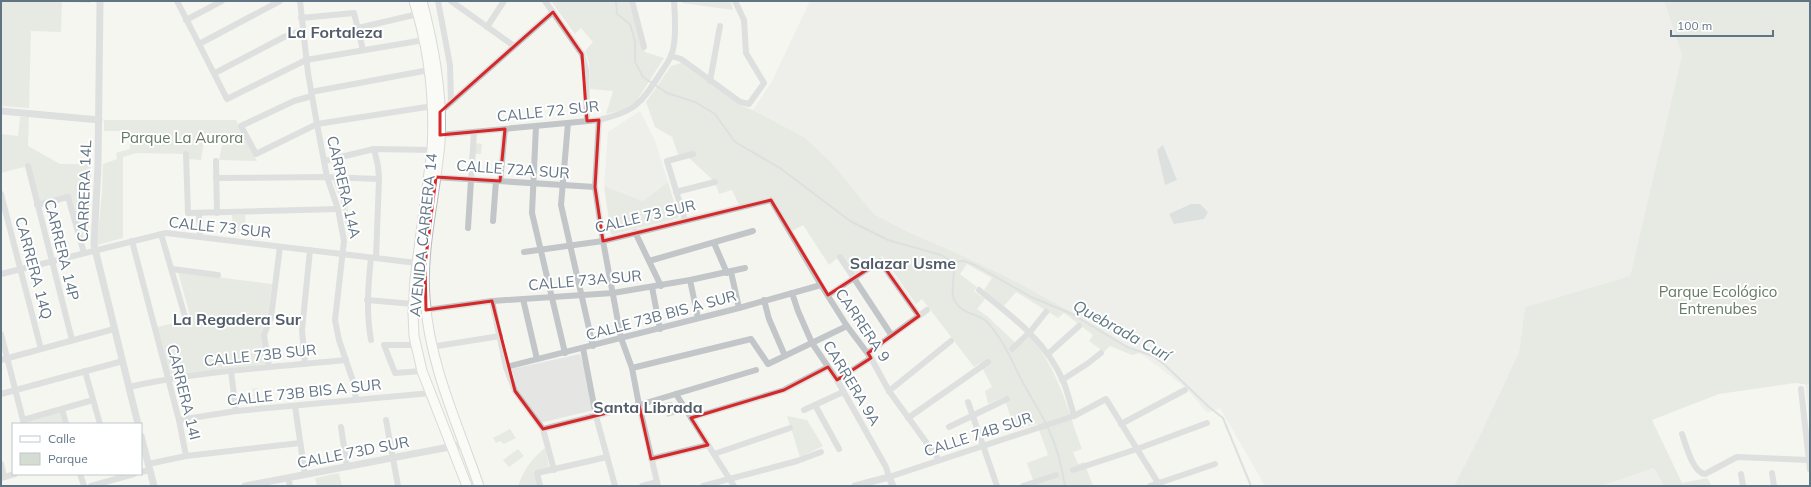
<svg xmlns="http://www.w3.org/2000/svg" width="1811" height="487" font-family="Mulish,sans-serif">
  <rect width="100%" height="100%" fill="#f5f5f0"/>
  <g fill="#e5e6e4">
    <path d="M810,1H1664L1682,55L1630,276L1525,307L1519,352L1482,431L1454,486H1265L1220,408L1207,413L1186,388L1147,358L1081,317L1009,278L959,254L906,231L874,214L830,161L804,137L753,110L772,81Z"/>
    <path d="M640,111L655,141L668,182L643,201L604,186L608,132Z"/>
    <path d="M580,354L587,377L594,410L540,423L537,416L516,387L511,369Z"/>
    <path d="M1805,384L1810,385V425Z"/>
    <path d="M252,388H258L260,404L255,405Z"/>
    <path d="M1654,468L1664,486H1602Z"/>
  </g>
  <g fill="#d5dcd1">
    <path d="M1,1H90V3L62,2L61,32L31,31L29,108L1,106Z"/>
    <path d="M551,1H631L645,52L664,58L636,102L622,110L606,114L613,91L590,89L589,63L585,51L593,42L581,28L575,34Z"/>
    <path d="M682,1H731L733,10L682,3Z"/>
    <path d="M1664,1H1810V385L1795,383L1719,394L1652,420L1682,483L1707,478L1712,486H1664L1654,468L1602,486H1454L1482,431L1519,352L1525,307L1630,276L1682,55Z"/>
    <path d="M681,63L739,105L753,110L804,137L830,161L874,214L906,231L959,254L1009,278L1081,317L1140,353L1132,355L1110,346L1104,352L1089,341L1093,335L1064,313L1058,318L1016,292L1004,306L984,290L992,278L967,264L960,274L977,287L974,291L985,299L977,309L988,317L1019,346L1030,337C1059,370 1067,408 1082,449L1073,452L1078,464L1084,462L1093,486H1035L1027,463L1048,455L1037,424L1015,430L1004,397L988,404L985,391L992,387L980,363L974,367L922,299L916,304L882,256L855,274L841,255L829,265L803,225L790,232L771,200L740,207L732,190L719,194L715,182L687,156L679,157L672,137L655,127L646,102L671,66Z"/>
    <path d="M20,117H29L28,146L60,164H91L90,204L81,245L68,197L37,205L28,166L1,173V134L18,136Z"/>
    <path d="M104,120H236L257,161L219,160L223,140L205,136L201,160L187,159L186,154L136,153L123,157V238L97,245L102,192L103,164L117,159L116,153L130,149V131H104Z"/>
    <path d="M475,143L482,144L481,154H475Z"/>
    <path d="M333,181L349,182L347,232L341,202Z"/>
    <path d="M668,182L679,218L611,235L604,186L643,201Z"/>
    <path d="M232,215H245L246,231L233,232Z"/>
    <path d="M178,272L272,284L268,316L262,332L266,364L169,375L157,327L191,319Z"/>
    <path d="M672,402L681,413L667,417L664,403Z"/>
    <path d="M60,412L63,424H25V422Z"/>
    <path d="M787,416L807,420L823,446L800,457Z"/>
    <path d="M510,429L516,438L504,444L500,441L496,443L493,438Z"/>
    <path d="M545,448L549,467L534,471L538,486H518C523,471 532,458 545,448Z"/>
    <path d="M518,449L524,456L509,467L503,460Z"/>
    <path d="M339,473L342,486H317L315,478Z"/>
  </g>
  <g fill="#bcc8cd">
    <path d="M1163,145L1177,180L1165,185L1157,150Z"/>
    <path d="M1191,204H1200L1208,212L1204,219L1174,224L1169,214Z"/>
  </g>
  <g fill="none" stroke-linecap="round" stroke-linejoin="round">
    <g stroke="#bcc8cd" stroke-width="2">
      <path d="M616,1L617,14L630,24L635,41V62L643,77L667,93L695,102L715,114L735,142L780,168L850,221L888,240L941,255L953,262C957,275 948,292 956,303C963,314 979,314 987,322C1002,338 1010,357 1020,377C1029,395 1041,412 1049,430C1057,447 1062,468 1065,486"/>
      <path d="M953,262L964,261L975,265L1031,297L1072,314L1127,347L1153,356L1166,366L1209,407L1223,418L1251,486"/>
    </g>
    <defs>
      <g id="primary">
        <path d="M414,1C429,49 435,99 432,150L415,279L413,313L414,336L422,371L467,486"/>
        <path d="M422,1C434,46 443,95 440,142C436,192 421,248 425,298C429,364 458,425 479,486"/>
      </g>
    </defs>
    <use href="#primary" stroke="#b5b9bd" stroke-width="11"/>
    <g stroke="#c2c6c9" stroke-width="6">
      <path d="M177,1L227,99L306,60L424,40"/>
      <path d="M300,1L308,73L317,124L327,177L338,209L344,241L335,320L339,340L354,384L356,400"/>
      <path d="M438,1L450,65L451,102"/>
      <path d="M451,1L514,46"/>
      <path d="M545,1L582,54L586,70L587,121"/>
      <path d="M632,1L644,47"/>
      <path d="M301,18L354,13L363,50"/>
      <path d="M186,20L222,1"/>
      <path d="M487,27L504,1"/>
      <path d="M358,28L418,14"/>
      <path d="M199,44L280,1"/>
      <path d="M671,56L681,59L740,102L749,104L764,83L746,53L744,20L735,1"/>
      <path d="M215,73L284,37L302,30"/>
      <path d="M710,81L720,26"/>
      <path d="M311,92L429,70"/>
      <path d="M312,96L294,101L241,126L256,154L317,124L433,106"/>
      <path d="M440,112L553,12"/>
      <path d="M599,120L595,187L603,241L621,338L632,368L639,405L658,486"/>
      <path d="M568,123L561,205L593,346"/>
      <path d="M536,126L532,213L565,353"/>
      <path d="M440,135L599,120C635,111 640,105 660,74C666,65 673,56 674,44C676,30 675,15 674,1"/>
      <path d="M374,149L378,166L379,179L376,258"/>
      <path d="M186,154L188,213L338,209"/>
      <path d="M216,161L217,213"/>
      <path d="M324,161L374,149L432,150"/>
      <path d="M28,166L72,340"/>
      <path d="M433,177L595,187"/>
      <path d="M216,178L327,177L379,179"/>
      <path d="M500,181L505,129"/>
      <path d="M676,192L715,182"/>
      <path d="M1,194L41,349"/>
      <path d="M37,205L68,197L84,253"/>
      <path d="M199,213L200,237"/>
      <path d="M685,220L667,161L693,154"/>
      <path d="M493,221L496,181"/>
      <path d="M468,228L474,132"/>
      <path d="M635,232L661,286"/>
      <path d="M161,234L186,320"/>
      <path d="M132,241L179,420L186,456"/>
      <path d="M714,243L727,273"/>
      <path d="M524,252L603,241L771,200L821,285L847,326L871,358L889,391L939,460"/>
      <path d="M840,257L892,336"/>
      <path d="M371,258C368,286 366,312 371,340"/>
      <path d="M649,261L753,231"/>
      <path d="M172,269L218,275"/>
      <path d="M731,272L739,308"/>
      <path d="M1,274L166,233L417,263"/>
      <path d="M690,280L698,318"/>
      <path d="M652,287L660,329"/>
      <path d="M979,290C1013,317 1047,342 1064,383C1068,394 1071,405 1074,416"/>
      <path d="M792,293L798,311L812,343L837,380L886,467L889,477L1074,416L1106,399L1160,486"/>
      <path d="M828,295L880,261L919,316"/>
      <path d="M523,299L537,359"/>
      <path d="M367,300L413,304"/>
      <path d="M764,300L769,319L785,356"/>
      <path d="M492,301L506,367L515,391L543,429L554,470"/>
      <path d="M426,310L492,301L613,293L690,280L745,268"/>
      <path d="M1,334L24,424"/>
      <path d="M415,345H384L395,373L422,371"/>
      <path d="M431,347L500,336"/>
      <path d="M583,348L596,416L615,486"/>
      <path d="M1012,349L1030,332L1046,312"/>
      <path d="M868,353L927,310"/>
      <path d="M1048,354L1079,326"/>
      <path d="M1,360L114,329"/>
      <path d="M305,364L302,330L310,250"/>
      <path d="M269,367L264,335L271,317L280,247"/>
      <path d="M506,367L739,308L821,285"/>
      <path d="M632,368L751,339L768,364L847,326"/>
      <path d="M85,371L100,424"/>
      <path d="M231,371L236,411"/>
      <path d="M837,380L871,358"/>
      <path d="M1062,380L1087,364L1101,353"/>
      <path d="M129,387C200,371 273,367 346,360"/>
      <path d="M1801,389L1810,470"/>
      <path d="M889,391L951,341"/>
      <path d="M1,394L123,361"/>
      <path d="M676,394L734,486"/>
      <path d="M968,402L997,486"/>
      <path d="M815,405L839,449"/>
      <path d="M295,406L305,475"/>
      <path d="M62,409L66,424"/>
      <path d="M804,410L843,392"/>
      <path d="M691,418L784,390L828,367"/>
      <path d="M908,418L988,362"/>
      <path d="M23,420L93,400"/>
      <path d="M179,420L236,411L431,393"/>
      <path d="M386,420L398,486"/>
      <path d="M1121,424L1185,390"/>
      <path d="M341,427L347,467"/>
      <path d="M949,427L1007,399"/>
      <path d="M543,429L639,405L756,370"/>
      <path d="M1682,434C1686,445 1693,473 1705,474L1737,457L1808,460"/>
      <path d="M714,454L790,428"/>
      <path d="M651,459L708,445"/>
      <path d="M1,464L4,477"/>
      <path d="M148,464L186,456L300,443"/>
      <path d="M1073,470L1137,449L1207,423"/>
      <path d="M141,472L150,470"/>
      <path d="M1772,473L1774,486"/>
      <path d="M80,474L84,486"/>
      <path d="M1741,474L1743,486"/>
      <path d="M1,478L15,474"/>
      <path d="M288,478L290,486"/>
      <path d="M91,486L134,474"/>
      <path d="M540,486L537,473L607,457"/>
      <path d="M642,486L657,482"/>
      <path d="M703,486L797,461L821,452"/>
      <path d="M1023,486L1056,475"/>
      <path d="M1150,486L1215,464"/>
    </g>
    <g stroke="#c2c6c9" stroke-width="7">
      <path d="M100,1L98,165L94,245L138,424"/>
      <path d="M1,111L99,120"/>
      <path d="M141,436L154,486"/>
      <path d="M245,486L465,444"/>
      <path d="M855,486L889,477L893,486"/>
    </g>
    <use href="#primary" stroke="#fff" stroke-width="9"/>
  </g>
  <path d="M0 0H1811V487H0ZM553,12L582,54L587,121L599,120L595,187L603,241L771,200L828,295L880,261L919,316L868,353L871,358L837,380L828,367L784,390L691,418L708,445L651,459L639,405L543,429L515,391L492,301L426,310L425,265L436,177L500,181L505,129L440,135V112Z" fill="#f5f5f0" fill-opacity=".55" fill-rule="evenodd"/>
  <path fill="none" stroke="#d62828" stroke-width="3" stroke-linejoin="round" d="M553,12L582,54L587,121L599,120L595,187L603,241L771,200L828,295L880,261L919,316L868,353L871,358L837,380L828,367L784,390L691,418L708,445L651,459L639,405L543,429L515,391L492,301L426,310L425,265L436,177L500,181L505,129L440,135V112Z"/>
  <g text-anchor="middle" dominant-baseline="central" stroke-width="4" stroke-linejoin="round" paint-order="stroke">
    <g font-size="15" fill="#617484" stroke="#fff">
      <text transform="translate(548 111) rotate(-6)">CALLE 72 SUR</text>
      <text transform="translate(513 169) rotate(4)">CALLE 72A SUR</text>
      <text transform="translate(344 187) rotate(77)">CARRERA 14A</text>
      <text transform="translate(84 191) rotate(-88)">CARRERA 14L</text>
      <text transform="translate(645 216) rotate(-13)">CALLE 73 SUR</text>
      <text transform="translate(220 227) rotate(6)">CALLE 73 SUR</text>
      <text transform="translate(423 235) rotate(-84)">AVENIDA CARRERA 14</text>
      <text transform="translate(62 250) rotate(76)">CARRERA 14P</text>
      <text transform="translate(34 268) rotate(75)">CARRERA 14Q</text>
      <text transform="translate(585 280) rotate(-5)">CALLE 73A SUR</text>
      <text transform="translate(661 315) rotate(-15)">CALLE 73B BIS A SUR</text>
      <text transform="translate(863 325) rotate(56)">CARRERA 9</text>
      <text transform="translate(260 355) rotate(-6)">CALLE 73B SUR</text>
      <text transform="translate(852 383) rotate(59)">CARRERA 9A</text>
      <text transform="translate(184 392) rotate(76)">CARRERA 14I</text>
      <text transform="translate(304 392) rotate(-6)">CALLE 73B BIS A SUR</text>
      <text transform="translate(978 434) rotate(-18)">CALLE 74B SUR</text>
      <text transform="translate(353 452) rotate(-11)">CALLE 73D SUR</text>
    </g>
    <g font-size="15" fill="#667a61" stroke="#fff">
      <text x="182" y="137">Parque La Aurora</text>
      <text x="1718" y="291">Parque Ecológico<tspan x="1718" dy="17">Entrenubes</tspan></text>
    </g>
    <g font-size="16" font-weight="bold" fill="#505d68" stroke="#fff">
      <text x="335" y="32">La Fortaleza</text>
      <text x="903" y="263">Salazar Usme</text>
      <text x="237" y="319">La Regadera Sur</text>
      <text x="648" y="407">Santa Librada</text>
    </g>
    <g font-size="16" font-style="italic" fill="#5d7781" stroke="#fff">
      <text transform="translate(1122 330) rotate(29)">Quebrada Curí</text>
    </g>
  </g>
  <rect width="1811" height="487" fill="none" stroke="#617484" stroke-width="4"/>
  <rect x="12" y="423" width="130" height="52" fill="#ffffff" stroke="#c0c7ce"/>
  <rect x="20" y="436" width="20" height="6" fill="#ffffff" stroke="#c0c7ce"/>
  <text x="48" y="443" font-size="12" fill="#617484">Calle</text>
  <rect x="20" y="453" width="20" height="12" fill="#d5dcd1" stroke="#c0c7ce"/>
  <text x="48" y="463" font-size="12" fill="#617484">Parque</text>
  <path d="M1671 30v6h102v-6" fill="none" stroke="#617484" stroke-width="2"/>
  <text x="1677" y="30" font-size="12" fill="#617484" stroke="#ffffff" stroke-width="3" paint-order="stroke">100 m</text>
</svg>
